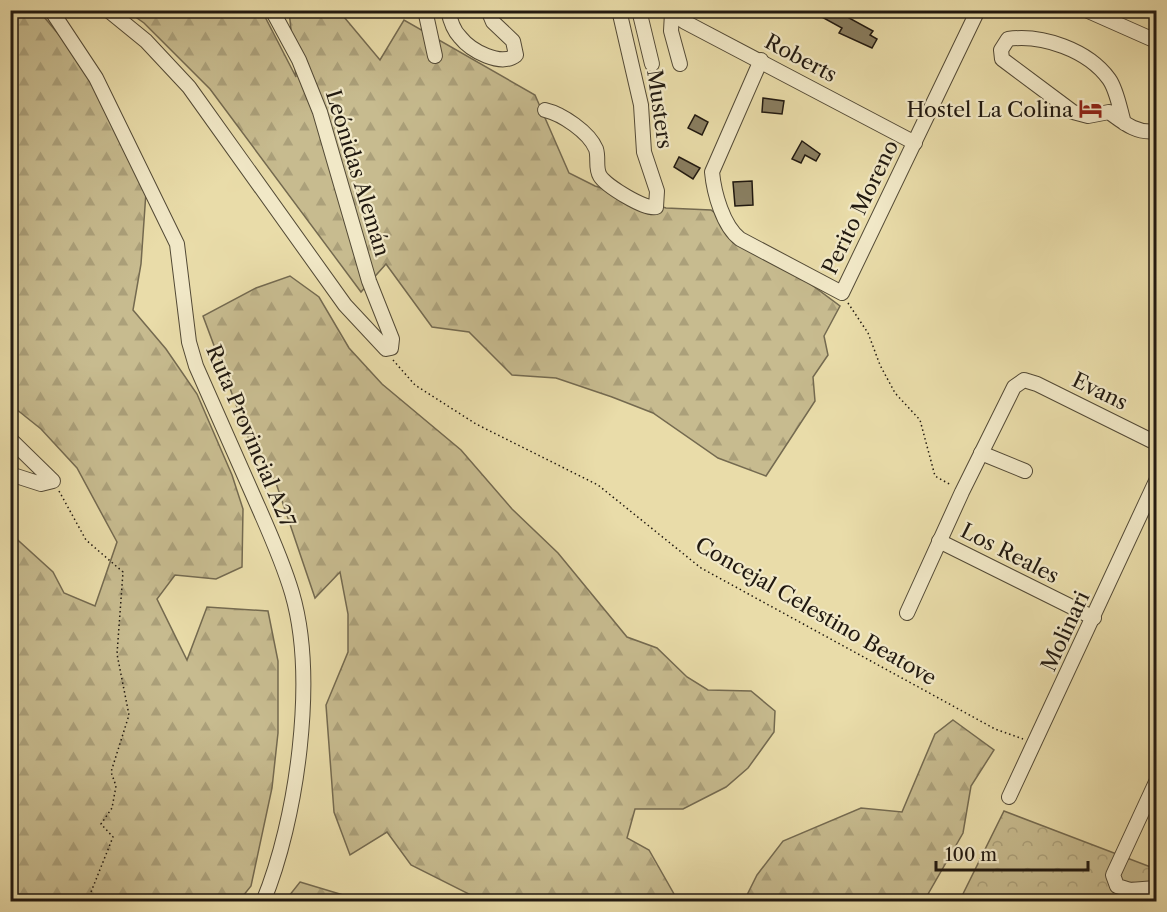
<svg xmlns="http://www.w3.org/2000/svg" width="1167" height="912" font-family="'Libre Caslon Text',serif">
  <defs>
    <pattern id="forest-firs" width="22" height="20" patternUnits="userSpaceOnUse" patternTransform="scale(1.5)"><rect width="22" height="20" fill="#c7bb8f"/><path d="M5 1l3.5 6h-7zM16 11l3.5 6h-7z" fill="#aba07a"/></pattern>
    <pattern id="park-crowns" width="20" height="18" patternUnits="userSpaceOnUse" patternTransform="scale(1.5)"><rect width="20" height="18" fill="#c7bb8f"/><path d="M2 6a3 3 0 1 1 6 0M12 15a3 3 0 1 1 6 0" fill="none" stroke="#aba07a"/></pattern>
  </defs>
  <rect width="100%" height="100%" fill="#e9dca9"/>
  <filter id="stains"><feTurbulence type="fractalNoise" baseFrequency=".00333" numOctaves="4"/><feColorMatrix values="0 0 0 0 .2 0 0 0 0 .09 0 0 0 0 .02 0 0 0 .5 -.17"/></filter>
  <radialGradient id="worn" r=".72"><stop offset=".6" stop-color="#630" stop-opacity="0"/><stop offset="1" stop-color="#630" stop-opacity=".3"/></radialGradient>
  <g fill="url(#forest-firs)" stroke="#746a50" stroke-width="1.5">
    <path d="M11,11H39L81,61L146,192L141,264L133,310L166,349L197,394L232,475L243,509L242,567L216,579L175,575L157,599L187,660L207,607L268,611L278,661V733L272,788L251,886L239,901H11L10,533L53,572L64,593L95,606L117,542L77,468L41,429L11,405Z"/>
    <path d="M127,11H262L296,77L289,11H339L380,60L404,20L535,95L569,173L595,186L666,208L711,210L840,306L824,336L828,355L813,377L815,401L766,476L718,458L653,413L612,397L556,378L512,375L469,332L432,327L386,264L361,292L210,89L144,23Z"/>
    <path d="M290,276L319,297L349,348L382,384L461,450L512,509L558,553L627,637L657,648L687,677L708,690L751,691L775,711L774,732L748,768L726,787L683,809H635L627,838L649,850L678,901H471L473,896L411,865L387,832L350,855L334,812L326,705L348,652V614L340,572L315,598L276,483L250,442L203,316L256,288Z"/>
    <path d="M953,720L994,750L971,786L963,833L924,901H744L757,875L783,841L861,808L902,812L935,734Z"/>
    <path d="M300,882L363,901H285Z"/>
  </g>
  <path fill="url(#park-crowns)" stroke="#746a50" stroke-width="1.5" d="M1004,811L1156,869V901L959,902Z"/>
  <g fill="#897e60" stroke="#211910" stroke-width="1.5">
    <path d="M824,10H853L849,18L873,31L870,35L877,39L872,48L839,33L842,28L820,16Z"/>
    <path d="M763,98L784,101L782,114L762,112Z"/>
    <path d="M695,115L708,122L702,135L688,128Z"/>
    <path d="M802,141L820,154L816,161L805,155L801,163L792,159Z"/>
    <path d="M679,157L700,168L693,179L674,167Z"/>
    <path d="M752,181L753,205L735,206L733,182Z"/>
  </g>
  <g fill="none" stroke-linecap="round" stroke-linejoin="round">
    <defs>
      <g id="minor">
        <path d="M51,10L96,78L177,244L189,342L196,366C215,409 234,452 253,495C267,527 282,559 292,593C317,678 297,820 263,902"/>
        <path d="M108,10L146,41L189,87L345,305L386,349L391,348L392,339L369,281L320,112L299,60L272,10"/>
        <path d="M425,10L435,56"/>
        <path d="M448,10C450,20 453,30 460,37C471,51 501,67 516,55L513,41L493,22L488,10"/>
        <path d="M639,10L652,64"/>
        <path d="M668,10L685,22L915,143"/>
        <path d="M1086,10L1156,41"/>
        <path d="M672,13L671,31L680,64"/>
        <path d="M761,60L712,172C714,193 723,226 740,239L842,293L978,10"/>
        <path d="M545,110C562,114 589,132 596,149C599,158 595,168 600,176C606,186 647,211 656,207L657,191L644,152L641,105L619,10"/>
        <path d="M1124,123C1120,110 1117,90 1109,79C1088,50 1042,34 1008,39L1001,50L1002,59L1073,112L1088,116L1109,112C1124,123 1137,134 1156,131"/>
        <path d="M10,439L53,481L41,484L10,474"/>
        <path d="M981,453L1025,471"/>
        <path d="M939,541L1094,618"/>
        <path d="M907,613L962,492L1014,387L1024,380L1037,384L1156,443"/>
        <path d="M1156,782L1113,875L1117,886L1130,890L1156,888"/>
        <path d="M1009,797L1156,481"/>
      </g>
    </defs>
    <use href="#minor" stroke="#534a36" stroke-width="16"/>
    <g stroke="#211910" stroke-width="1.5" stroke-dasharray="1.5 3" stroke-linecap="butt">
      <path d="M848,303L868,333L880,365L895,393L920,420L935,476L951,485"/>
      <path d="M393,360L415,385L476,424L598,485L701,568L995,729L1023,739"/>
      <path d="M59,491L86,540L123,572L117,654L129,715L111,772L116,786L112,808L101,824L113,837L87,902"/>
    </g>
    <use href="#minor" stroke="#f1e8c7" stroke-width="14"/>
  </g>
  <defs>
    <symbol id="hotel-bare" viewBox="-9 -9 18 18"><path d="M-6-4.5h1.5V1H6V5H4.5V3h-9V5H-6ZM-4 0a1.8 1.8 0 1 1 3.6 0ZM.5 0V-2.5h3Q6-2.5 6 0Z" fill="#8f2418" stroke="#f1e8c7" stroke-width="2.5" paint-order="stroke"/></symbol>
  </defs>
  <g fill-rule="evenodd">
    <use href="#hotel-bare" x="1074" y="92" width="33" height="33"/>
  </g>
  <g text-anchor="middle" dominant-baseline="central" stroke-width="4.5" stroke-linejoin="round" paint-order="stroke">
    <g font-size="21" fill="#211910" stroke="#f1e8c7">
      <text transform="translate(801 58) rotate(28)">Roberts</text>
      <text transform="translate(660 109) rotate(82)">Musters</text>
      <text transform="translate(358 173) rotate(73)">Leónidas Alemán</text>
      <text transform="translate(860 207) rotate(-64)">Perito Moreno</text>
      <text transform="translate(1100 391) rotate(26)">Evans</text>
      <text transform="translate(251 436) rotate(67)">Ruta Provincial A27</text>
      <text transform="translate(1010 553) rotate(27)">Los Reales</text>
      <text transform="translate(816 611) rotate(30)">Concejal Celestino Beatove</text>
      <text transform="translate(1065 631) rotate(-65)">Molinari</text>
    </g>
    <g font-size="21" fill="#211910" stroke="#f1e8c7" text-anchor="end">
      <text x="1073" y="109">Hostel La Colina</text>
    </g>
  </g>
  <rect width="1167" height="912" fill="none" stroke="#e9dca9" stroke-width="36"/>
  <rect x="12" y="12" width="1143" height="888" fill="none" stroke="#211910" stroke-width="3"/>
  <rect x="18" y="18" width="1131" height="876" fill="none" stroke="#211910" stroke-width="1.5"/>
  <path d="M936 861v9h152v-9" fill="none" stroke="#211910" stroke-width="3"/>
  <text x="945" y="861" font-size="18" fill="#211910" stroke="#f1e8c7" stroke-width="4.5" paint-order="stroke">100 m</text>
  <rect width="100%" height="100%" filter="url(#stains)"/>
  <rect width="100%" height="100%" fill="url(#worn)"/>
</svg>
